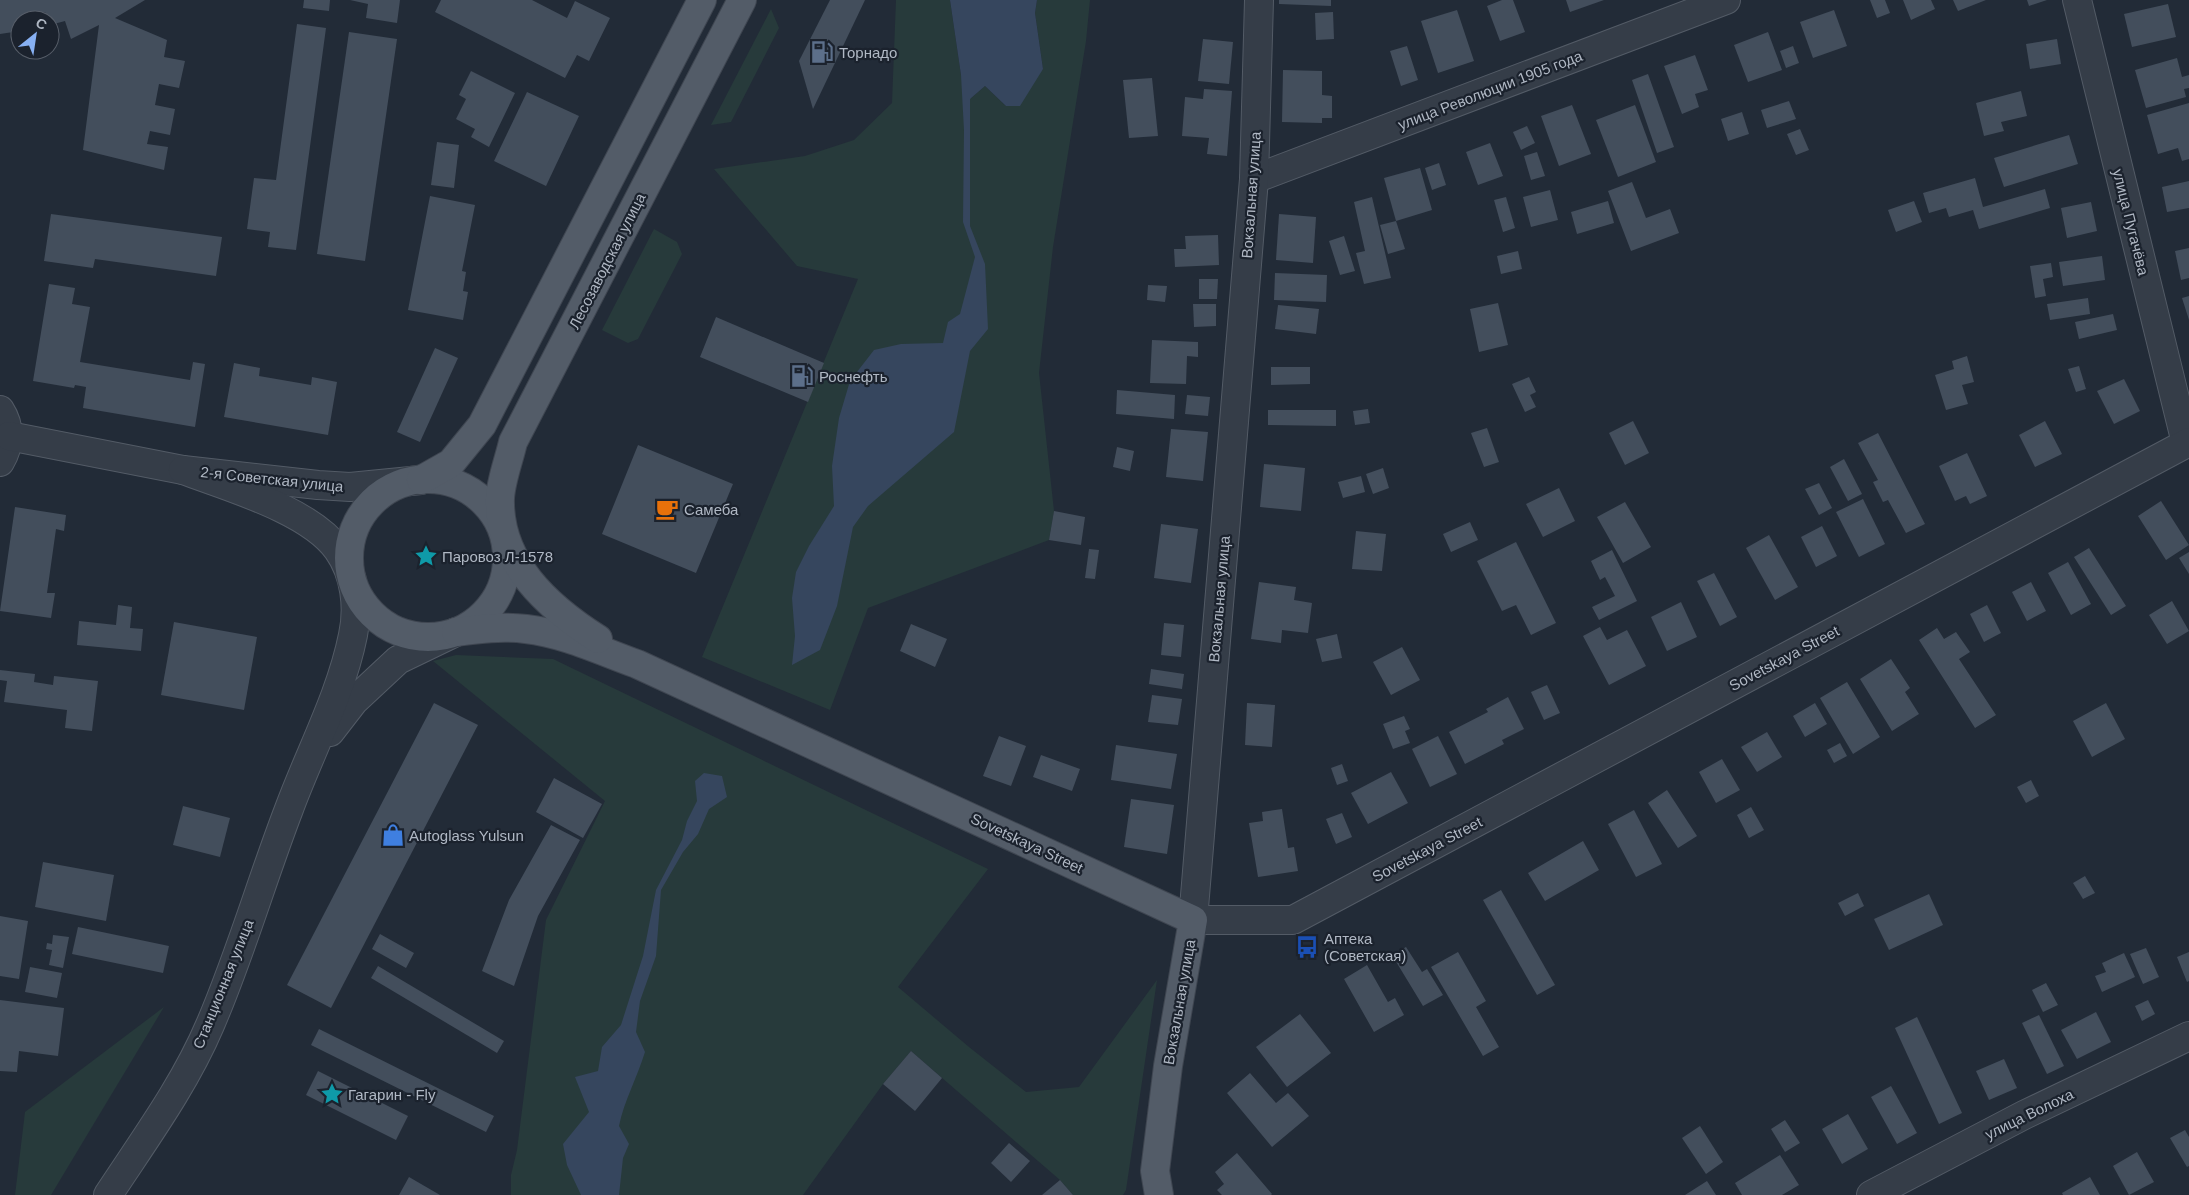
<svg xmlns="http://www.w3.org/2000/svg" width="2189" height="1195" font-family="Helvetica,sans-serif">
  <rect width="100%" height="100%" fill="#222b37"/>
  <g fill="#273a3b">
    <path d="M896,0H950L961,75L971,98L985,86L1006,106L1043,69L1035,13L1037,0H1090L1086,41L1053,247L1039,373L1054,511L1049,540L868,608L830,710L702,657L858,279L797,266L714,169L805,156L854,140L892,103Z"/>
    <path d="M771,9L779,28L731,122L711,125Z"/>
    <path d="M654,229L677,242L682,254L638,339L628,343L602,330Z"/>
    <path d="M456,655L553,659L988,869L898,987L969,1047L1026,1092L1079,1087L1157,980L1126,1190L1123,1195H1073L1060,1180L911,1051L883,1084L803,1195H511V1175L517,1150L546,920L605,801L433,661Z"/>
    <path d="M164,1007L51,1195H15L25,1112Z"/>
  </g>
  <g fill="#36465e">
    <path d="M950,0H1037L1035,13L1043,69L1020,106H1006L985,86L970,99V226L985,264L988,329L970,351L954,432L868,506L853,527L837,606L820,650L792,665L795,636L792,598L796,572L809,546L834,506L832,466L839,418L850,381L874,350L901,344L943,343L948,322L960,314L975,257L963,222L964,130L961,75Z"/>
    <path d="M704,773L722,776L727,797L709,809L698,834L683,852L661,890L656,956L640,1001L636,1032L645,1052C637,1078 624,1101 619,1126L629,1144L623,1158L619,1195H581L567,1165L563,1144L589,1112L575,1077L598,1071L602,1047L621,1025L643,956L656,890L682,840L687,821L697,801L695,781Z"/>
  </g>
  <g fill="#434e5c">
    <path d="M0,0H145L115,18L167,40L164,57L185,61L179,88L159,84L155,105L175,109L170,135L150,131L147,144L168,147L164,170L83,150L99,25L71,39L65,21L50,25V20H20V31L0,34Z"/>
    <path d="M304,0H330L329,11L303,8Z"/>
    <path d="M350,0H400L397,23L366,18L368,4Z"/>
    <path d="M441,0H532L567,18L575,1L610,18L589,61L577,55L565,78L435,12Z"/>
    <path d="M830,0H865L813,109L799,61Z"/>
    <path d="M1279,0H1331V6L1279,4Z"/>
    <path d="M1502,0H1513L1525,32L1500,41L1487,6Z"/>
    <path d="M1566,0H1604L1570,12Z"/>
    <path d="M1870,0H1885L1890,13L1877,18Z"/>
    <path d="M1903,0H1931L1935,9L1911,20Z"/>
    <path d="M1953,0H1986L1958,11Z"/>
    <path d="M2027,0H2047L2029,6Z"/>
    <path d="M2168,4L2176,37L2132,47L2124,14Z"/>
    <path d="M1457,10L1474,61L1438,73L1421,21Z"/>
    <path d="M1834,10L1847,46L1813,58L1800,22Z"/>
    <path d="M1333,12L1334,39L1316,40L1315,13Z"/>
    <path d="M297,24L326,28L296,250L268,247L270,232L247,229L254,178L276,180Z"/>
    <path d="M349,32L397,39L365,261L317,254Z"/>
    <path d="M1768,32L1782,70L1748,82L1734,45Z"/>
    <path d="M1203,39L1233,42L1229,84L1198,81Z"/>
    <path d="M2057,39L2061,64L2030,69L2026,44Z"/>
    <path d="M1407,46L1418,80L1401,86L1390,51Z"/>
    <path d="M1793,46L1799,63L1786,68L1780,51Z"/>
    <path d="M1695,55L1708,90L1695,94L1699,107L1682,114L1664,66Z"/>
    <path d="M2177,58L2182,77L2189,75V88L2184,89L2186,97L2146,108L2135,70Z"/>
    <path d="M1283,70L1322,71V95L1332,96V118H1322V123L1282,122Z"/>
    <path d="M471,71L515,93L489,147L471,137L475,129L456,119L466,99L459,95Z"/>
    <path d="M1648,74L1674,147L1657,153L1632,80Z"/>
    <path d="M1152,78L1158,136L1129,138L1123,80Z"/>
    <path d="M1204,89L1232,91L1227,156L1207,154L1209,138L1182,136L1185,97L1203,99Z"/>
    <path d="M2021,91L2027,116L2001,122L2004,131L1984,136L1976,103Z"/>
    <path d="M527,92L579,116L546,186L494,161Z"/>
    <path d="M1789,101L1796,119L1767,128L1761,110Z"/>
    <path d="M2189,103V159L2182,161L2178,148L2158,154L2147,115Z"/>
    <path d="M1572,105L1591,154L1559,166L1541,116Z"/>
    <path d="M1635,105L1656,162L1618,177L1596,120Z"/>
    <path d="M1742,112L1749,134L1728,141L1721,119Z"/>
    <path d="M1527,126L1535,143L1521,150L1513,132Z"/>
    <path d="M1800,129L1809,150L1796,155L1787,134Z"/>
    <path d="M2069,135L2078,164L2004,187L1994,158Z"/>
    <path d="M437,142L459,145L454,188L431,185Z"/>
    <path d="M1490,143L1503,176L1478,185L1466,152Z"/>
    <path d="M1537,152L1545,176L1531,180L1524,156Z"/>
    <path d="M1439,163L1446,185L1432,190L1425,168Z"/>
    <path d="M1420,168L1432,210L1396,221L1384,178Z"/>
    <path d="M1975,178L1983,207L2045,189L2050,208L1979,229L1973,210L1949,217L1946,208L1929,213L1923,193Z"/>
    <path d="M2189,181V208L2167,212L2162,187Z"/>
    <path d="M1632,182L1646,218L1670,209L1679,233L1631,251L1608,191Z"/>
    <path d="M1550,190L1558,220L1531,227L1523,197Z"/>
    <path d="M430,196L475,205L462,271L466,272L463,291L468,292L463,320L408,310Z"/>
    <path d="M1372,197L1391,278L1364,284L1356,253L1365,251L1354,202Z"/>
    <path d="M1506,197L1515,228L1503,232L1494,200Z"/>
    <path d="M1608,201L1614,223L1577,234L1571,212Z"/>
    <path d="M1914,201L1922,222L1896,232L1888,210Z"/>
    <path d="M2091,202L2097,231L2067,238L2061,208Z"/>
    <path d="M51,214L222,237L216,276L95,259L93,268L44,261Z"/>
    <path d="M1279,214L1316,217L1313,263L1276,260Z"/>
    <path d="M1396,221L1405,249L1388,254L1380,225Z"/>
    <path d="M1218,235L1219,265L1175,267L1174,249H1186L1185,236Z"/>
    <path d="M1344,236L1355,271L1340,275L1329,241Z"/>
    <path d="M2189,248V278L2181,280L2175,251Z"/>
    <path d="M1518,251L1522,269L1501,274L1497,256Z"/>
    <path d="M2102,256L2105,280L2063,286L2059,262Z"/>
    <path d="M2051,263L2053,277L2043,279L2046,296L2035,298L2030,266Z"/>
    <path d="M1275,273L1327,275L1326,302L1274,300Z"/>
    <path d="M1199,279H1218L1217,299H1199Z"/>
    <path d="M49,284L75,288L72,304L90,307L80,362L190,380L193,362L205,364L195,427L83,408L86,387L75,385L74,388L33,381Z"/>
    <path d="M1148,285L1167,286L1165,302L1147,300Z"/>
    <path d="M2189,296V320L2182,298Z"/>
    <path d="M2088,298L2090,314L2050,320L2047,304Z"/>
    <path d="M1498,303L1508,345L1479,352L1470,309Z"/>
    <path d="M1193,304H1216V326L1194,327Z"/>
    <path d="M1278,305L1319,309L1316,334L1275,329Z"/>
    <path d="M2113,314L2117,330L2079,339L2075,322Z"/>
    <path d="M716,317L824,363L808,402L700,357Z"/>
    <path d="M1152,340L1198,342V357L1187,356L1186,384L1150,383Z"/>
    <path d="M435,348L458,358L420,442L397,432Z"/>
    <path d="M1967,356L1974,382L1962,385L1968,404L1946,410L1935,375L1954,369L1952,361Z"/>
    <path d="M234,363L260,368L259,376L311,385L312,377L337,382L328,435L224,417Z"/>
    <path d="M2079,366L2086,389L2076,392L2068,369Z"/>
    <path d="M1271,367H1310V384L1271,385Z"/>
    <path d="M1529,377L1536,392L1530,395L1536,407L1525,412L1512,384Z"/>
    <path d="M2124,379L2140,411L2114,424L2097,391Z"/>
    <path d="M1117,390L1175,395L1174,419L1116,414Z"/>
    <path d="M1187,395L1210,397L1208,416L1185,414Z"/>
    <path d="M1368,409L1370,423L1355,425L1353,411Z"/>
    <path d="M1268,410H1336V426L1268,425Z"/>
    <path d="M1633,421L1649,453L1625,465L1609,433Z"/>
    <path d="M2045,421L2062,454L2035,467L2019,435Z"/>
    <path d="M1487,428L1499,462L1484,467L1471,433Z"/>
    <path d="M1171,429L1208,432L1203,481L1166,477Z"/>
    <path d="M1878,433L1925,524L1906,533L1888,500L1883,502L1873,482L1878,480L1858,443Z"/>
    <path d="M638,445L733,484L696,573L602,534Z"/>
    <path d="M1117,447L1134,451L1130,471L1113,467Z"/>
    <path d="M1967,453L1987,496L1970,504L1966,496L1955,501L1939,466Z"/>
    <path d="M1844,459L1862,494L1848,501L1830,467Z"/>
    <path d="M1264,464L1305,468L1301,511L1260,507Z"/>
    <path d="M1383,468L1389,488L1373,494L1366,474Z"/>
    <path d="M1361,476L1365,492L1343,498L1338,482Z"/>
    <path d="M1819,483L1832,508L1819,515L1805,489Z"/>
    <path d="M1559,488L1575,521L1543,537L1526,504Z"/>
    <path d="M1863,499L1885,544L1859,557L1836,512Z"/>
    <path d="M2161,501L2189,545L2166,560L2138,516Z"/>
    <path d="M1625,502L1651,547L1623,563L1597,517Z"/>
    <path d="M15,507L66,515L64,531L56,529L47,593H55L51,618L0,611Z"/>
    <path d="M1054,511L1085,517L1081,545L1049,540Z"/>
    <path d="M1470,522L1478,540L1451,552L1443,534Z"/>
    <path d="M1161,524L1198,529L1191,583L1154,578Z"/>
    <path d="M1822,526L1837,556L1816,567L1801,537Z"/>
    <path d="M1356,531L1386,534L1382,571L1352,569Z"/>
    <path d="M1769,535L1798,587L1775,600L1746,548Z"/>
    <path d="M1516,542L1556,623L1531,635L1516,605L1502,611L1477,561Z"/>
    <path d="M2089,548L2126,606L2111,615L2074,557Z"/>
    <path d="M1089,549L1099,550L1095,579L1085,578Z"/>
    <path d="M1612,550L1637,601L1599,620L1592,607L1615,596L1605,577L1600,580L1591,561Z"/>
    <path d="M2189,552V574L2179,558Z"/>
    <path d="M2068,562L2091,604L2071,615L2048,573Z"/>
    <path d="M1714,573L1737,617L1720,626L1697,581Z"/>
    <path d="M1259,582L1296,587L1294,600L1312,603L1308,633L1282,630L1281,643L1251,639Z"/>
    <path d="M2031,582L2046,611L2027,621L2012,592Z"/>
    <path d="M2172,601L2189,631L2167,644L2149,615Z"/>
    <path d="M1681,602L1697,637L1667,651L1651,617Z"/>
    <path d="M118,605L132,607L130,628L143,629L141,651L77,645L79,621L116,625Z"/>
    <path d="M1987,605L2001,633L1984,642L1970,614Z"/>
    <path d="M174,622L257,637L244,710L161,695Z"/>
    <path d="M1164,623L1184,625L1181,657L1161,655Z"/>
    <path d="M911,624L947,639L935,667L900,651Z"/>
    <path d="M1600,627L1607,640L1627,630L1646,666L1609,685L1583,636Z"/>
    <path d="M1937,628L1944,639L1956,632L1970,652L1959,659L1996,715L1975,728L1919,640Z"/>
    <path d="M1337,634L1342,658L1322,662L1316,639Z"/>
    <path d="M1402,647L1420,680L1391,695L1373,662Z"/>
    <path d="M1891,659L1910,688L1905,692L1919,714L1892,731L1860,679Z"/>
    <path d="M1151,669L1184,674L1182,689L1149,684Z"/>
    <path d="M0,670L35,674L34,682L53,685L54,676L98,681L92,731L65,728L67,710L4,702L7,681L0,680Z"/>
    <path d="M1847,682L1880,737L1853,754L1820,698Z"/>
    <path d="M1547,685L1560,713L1544,720L1531,692Z"/>
    <path d="M1152,695L1182,699L1178,725L1148,722Z"/>
    <path d="M1508,697L1524,729L1502,740L1504,744L1465,764L1449,732L1488,712L1486,709Z"/>
    <path d="M434,703L478,725L331,1008L287,985Z"/>
    <path d="M1247,703L1275,705L1272,747L1245,745Z"/>
    <path d="M1815,703L1827,724L1805,737L1793,716Z"/>
    <path d="M2106,703L2125,739L2092,757L2073,721Z"/>
    <path d="M1404,716L1410,729L1405,731L1410,743L1393,749L1383,724Z"/>
    <path d="M1767,732L1782,757L1757,772L1741,747Z"/>
    <path d="M999,736L1026,746L1011,786L983,776Z"/>
    <path d="M1438,736L1457,774L1430,787L1412,749Z"/>
    <path d="M1840,743L1847,756L1834,763L1827,750Z"/>
    <path d="M1116,745L1177,754L1171,789L1111,780Z"/>
    <path d="M1041,755L1080,769L1072,791L1033,777Z"/>
    <path d="M1722,759L1740,790L1716,803L1699,772Z"/>
    <path d="M1342,764L1348,781L1337,785L1331,768Z"/>
    <path d="M1391,772L1408,803L1368,824L1351,793Z"/>
    <path d="M554,778L602,804L583,838L536,812Z"/>
    <path d="M2031,780L2039,796L2026,803L2017,787Z"/>
    <path d="M1667,790L1697,836L1678,848L1648,803Z"/>
    <path d="M1131,799L1174,805L1167,854L1124,847Z"/>
    <path d="M183,806L230,818L220,857L173,845Z"/>
    <path d="M1751,807L1764,830L1749,838L1737,815Z"/>
    <path d="M1282,809L1288,848L1294,847L1298,871L1258,877L1249,823L1263,821L1262,812Z"/>
    <path d="M1634,810L1662,864L1636,877L1608,824Z"/>
    <path d="M1342,813L1352,837L1336,844L1326,819Z"/>
    <path d="M551,825L580,840L538,916L514,986L482,971L509,900Z"/>
    <path d="M1583,841L1599,870L1545,901L1528,873Z"/>
    <path d="M43,862L114,875L106,921L35,907Z"/>
    <path d="M2085,876L2095,893L2083,899L2073,883Z"/>
    <path d="M1501,890L1555,985L1537,995L1483,900Z"/>
    <path d="M1858,893L1864,906L1845,916L1838,903Z"/>
    <path d="M1929,894L1943,925L1889,950L1874,919Z"/>
    <path d="M0,916L28,921L19,979L0,976Z"/>
    <path d="M78,927L169,946L163,973L72,954Z"/>
    <path d="M380,934L414,953L406,968L372,949Z"/>
    <path d="M53,935L69,937L63,968L49,965L52,950L46,949L47,943L52,944Z"/>
    <path d="M1406,947L1422,972L1427,969L1443,995L1423,1006L1392,955Z"/>
    <path d="M2146,948L2159,977L2143,984L2130,954Z"/>
    <path d="M1458,952L1486,1001L1476,1007L1499,1047L1483,1056L1431,967Z"/>
    <path d="M2189,952V981L2187,982L2177,957Z"/>
    <path d="M2124,953L2135,977L2102,992L2095,976L2106,972L2102,963Z"/>
    <path d="M1367,965L1388,1002L1395,998L1404,1015L1374,1032L1344,979Z"/>
    <path d="M378,966L504,1041L497,1053L371,978Z"/>
    <path d="M30,967L62,973L57,998L25,992Z"/>
    <path d="M2046,983L2058,1005L2043,1012L2032,990Z"/>
    <path d="M0,1000L64,1008L58,1056L19,1051L17,1072L0,1071Z"/>
    <path d="M2148,1000L2155,1014L2142,1021L2135,1006Z"/>
    <path d="M2096,1012L2111,1042L2077,1059L2061,1030Z"/>
    <path d="M1300,1014L1331,1053L1287,1087L1256,1047Z"/>
    <path d="M2039,1015L2064,1066L2047,1074L2022,1023Z"/>
    <path d="M1917,1017L1962,1113L1939,1124L1895,1028Z"/>
    <path d="M319,1029L494,1116L486,1132L311,1045Z"/>
    <path d="M911,1051L942,1078L915,1111L883,1084Z"/>
    <path d="M2004,1059L2017,1088L1989,1100L1976,1071Z"/>
    <path d="M318,1071L408,1116L396,1140L306,1095Z"/>
    <path d="M1250,1073L1276,1103L1288,1093L1309,1116L1272,1147L1227,1093Z"/>
    <path d="M1891,1086L1917,1133L1897,1144L1871,1097Z"/>
    <path d="M1848,1114L1868,1149L1842,1164L1822,1129Z"/>
    <path d="M1785,1120L1800,1143L1785,1152L1771,1129Z"/>
    <path d="M1700,1126L1723,1162L1706,1174L1682,1138Z"/>
    <path d="M2185,1130L2189,1137V1166L2187,1167L2170,1138Z"/>
    <path d="M1009,1143L1030,1161L1011,1182L991,1163Z"/>
    <path d="M2137,1152L2154,1182L2129,1195L2113,1166Z"/>
    <path d="M1237,1153L1272,1194L1271,1195H1222L1217,1190L1224,1184L1215,1172Z"/>
    <path d="M1780,1155L1799,1185L1782,1195H1742L1735,1183Z"/>
    <path d="M409,1177L440,1195H399Z"/>
    <path d="M2090,1177L2100,1195H2063L2062,1193Z"/>
    <path d="M1060,1180L1073,1195H1042Z"/>
    <path d="M1707,1181L1716,1195H1685Z"/>
  </g>
  <g fill="none" stroke-linecap="round" stroke-linejoin="round">
    <defs>
      <g id="minor">
        <path d="M2077,0L2186,443"/>
        <path d="M1254,179L1726,0"/>
        <path d="M1193,920L1254,179L1259,0"/>
        <path d="M1871,1195L2024,1115L2189,1036"/>
      </g>
      <g id="tertiary">
        <path d="M0,410C11,427 10,445 0,462"/>
        <path d="M9,436L183,470L318,485L350,487L421,480"/>
        <path d="M330,732L354,701L398,660L456,632"/>
        <path d="M1193,920H1293L2189,442"/>
        <path d="M108,1195C144,1140 184,1086 210,1025C240,956 262,879 289,809C310,752 341,695 353,635C359,607 355,574 338,550C310,510 228,487 183,470"/>
      </g>
      <g id="primary">
        <circle cx="428" cy="558" r="79"/>
        <path d="M421,480L451,463L482,425L702,0"/>
        <path d="M456,632C479,629 502,626 526,629C563,633 601,651 637,664L1193,920L1168,1066L1155,1171L1159,1195"/>
        <path d="M598,639C548,607 498,563 500,498C501,480 509,460 513,442L742,0"/>
      </g>
    </defs>
    <use href="#minor" stroke="#535b66" stroke-width="30"/>
    <use href="#tertiary" stroke="#535b66" stroke-width="30"/>
    <use href="#primary" stroke="#3f4651" stroke-width="30"/>
    <use href="#minor" stroke="#353d48" stroke-width="28"/>
    <use href="#tertiary" stroke="#353d48" stroke-width="28"/>
    <use href="#primary" stroke="#535c68" stroke-width="28"/>
  </g>
  <defs>
    <symbol id="fuel-bare" viewBox="-9 -9 18 18"><path d="M-5.5-6h7V0h2V4h1.3V-2.5L3-4.5l.8-.8L6-3V5H2.5V1h-1V6h-7ZM-4.2-4.7v3.2H.2V-4.7Z" fill="#5c6f8a" stroke="#1b222d" stroke-width="2.5" paint-order="stroke"/></symbol>
    <symbol id="cafe-bare" viewBox="-9 -9 18 18"><path d="M-5.5-4.5H6V0H3Q3 3.5 0 3.5H-2.5Q-5.5 3.5-5.5 0ZM3-3.2v2h1.7v-2ZM-6 4.5H4V6H-6Z" fill="#e8710a" stroke="#1b222d" stroke-width="2.5" paint-order="stroke"/></symbol>
    <symbol id="sight-bare" viewBox="-9 -9 18 18"><path d="M0-6L1.8-2.2L6-1.7L2.9 1.2L3.7 5.4L0 3.3L-3.7 5.4L-2.9 1.2L-6-1.7L-1.8-2.2Z" fill="#0f9aa8" stroke="#1b222d" stroke-width="2.5" paint-order="stroke"/></symbol>
    <symbol id="shop-bare" viewBox="-9 -9 18 18"><path d="M-5-2.5h2.3a2.7 3.5 0 0 1 5.4 0H5L5.5 6h-11ZM-1.5-2.5h3a1.5 2.3 0 0 0-3 0Z" fill="#3f7fe0" stroke="#1b222d" stroke-width="2.5" paint-order="stroke"/></symbol>
    <symbol id="bus-bare" viewBox="-9 -9 18 18"><path d="M-5-6H5V4H4V6H2V4H-2V6H-4V4H-5ZM-3.5-4V0h7V-4ZM-3.5 1.2v1.5H-2V1.2ZM2 1.2v1.5H3.5V1.2Z" fill="#1a4fb4" stroke="#1b222d" stroke-width="2.5" paint-order="stroke"/></symbol>
  </defs>
  <g fill-rule="evenodd">
    <use href="#fuel-bare" x="806" y="36" width="32" height="32"/>
    <use href="#fuel-bare" x="786" y="360" width="32" height="32"/>
    <use href="#cafe-bare" x="651" y="493" width="32" height="32"/>
    <use href="#sight-bare" x="410" y="540" width="32" height="32"/>
    <use href="#shop-bare" x="377" y="819" width="32" height="32"/>
    <use href="#bus-bare" x="1291" y="931" width="32" height="32"/>
    <use href="#sight-bare" x="316" y="1078" width="32" height="32"/>
  </g>
  <g text-anchor="middle" dominant-baseline="central" stroke-width="4.5" stroke-linejoin="round" paint-order="stroke">
    <g font-size="15" fill="#b0b8c4" stroke="#1b222d" text-anchor="start">
      <text x="839" y="52">Торнадо</text>
      <text x="819" y="376">Роснефть</text>
      <text x="684" y="509">Самеба</text>
      <text x="442" y="556">Паровоз Л-1578</text>
      <text x="409" y="835">Autoglass Yulsun</text>
      <text x="1324" y="938">Аптека<tspan x="1324" dy="17">(Советская)</tspan></text>
      <text x="348" y="1094">Гагарин - Fly</text>
    </g>
    <g font-size="15" fill="#b0b8c4" stroke="#1b222d">
      <text transform="translate(1490 90) rotate(-21)">улица Революции 1905 года</text>
      <text transform="translate(1251 195) rotate(-86)">Вокзальная улица</text>
      <text transform="translate(2131 222) rotate(76)">улица Пугачёва</text>
      <text transform="translate(607 261) rotate(-63)">Лесозаводская улица</text>
      <text transform="translate(272 479) rotate(6)">2-я Советская улица</text>
      <text transform="translate(1219 599) rotate(-85)">Вокзальная улица</text>
      <text transform="translate(1784 658) rotate(-28)">Sovetskaya Street</text>
      <text transform="translate(1027 843) rotate(25)">Sovetskaya Street</text>
      <text transform="translate(1427 849) rotate(-28)">Sovetskaya Street</text>
      <text transform="translate(223 984) rotate(-68)">Станционная улица</text>
      <text transform="translate(1179 1002) rotate(-80)">Вокзальная улица</text>
      <text transform="translate(2029 1114) rotate(-26)">улица Волоха</text>
    </g>
  </g>
  <g transform="translate(35 35) rotate(30)"><circle r="24" fill="#1b222d" stroke="#575e69"/>
  <path d="M0-4L9 19L0 12L-9 19Z" fill="#87b0f2"/>
  <text y="-8" font-size="14" font-weight="bold" text-anchor="middle" fill="#b0b8c4">С</text>
  </g>
</svg>
